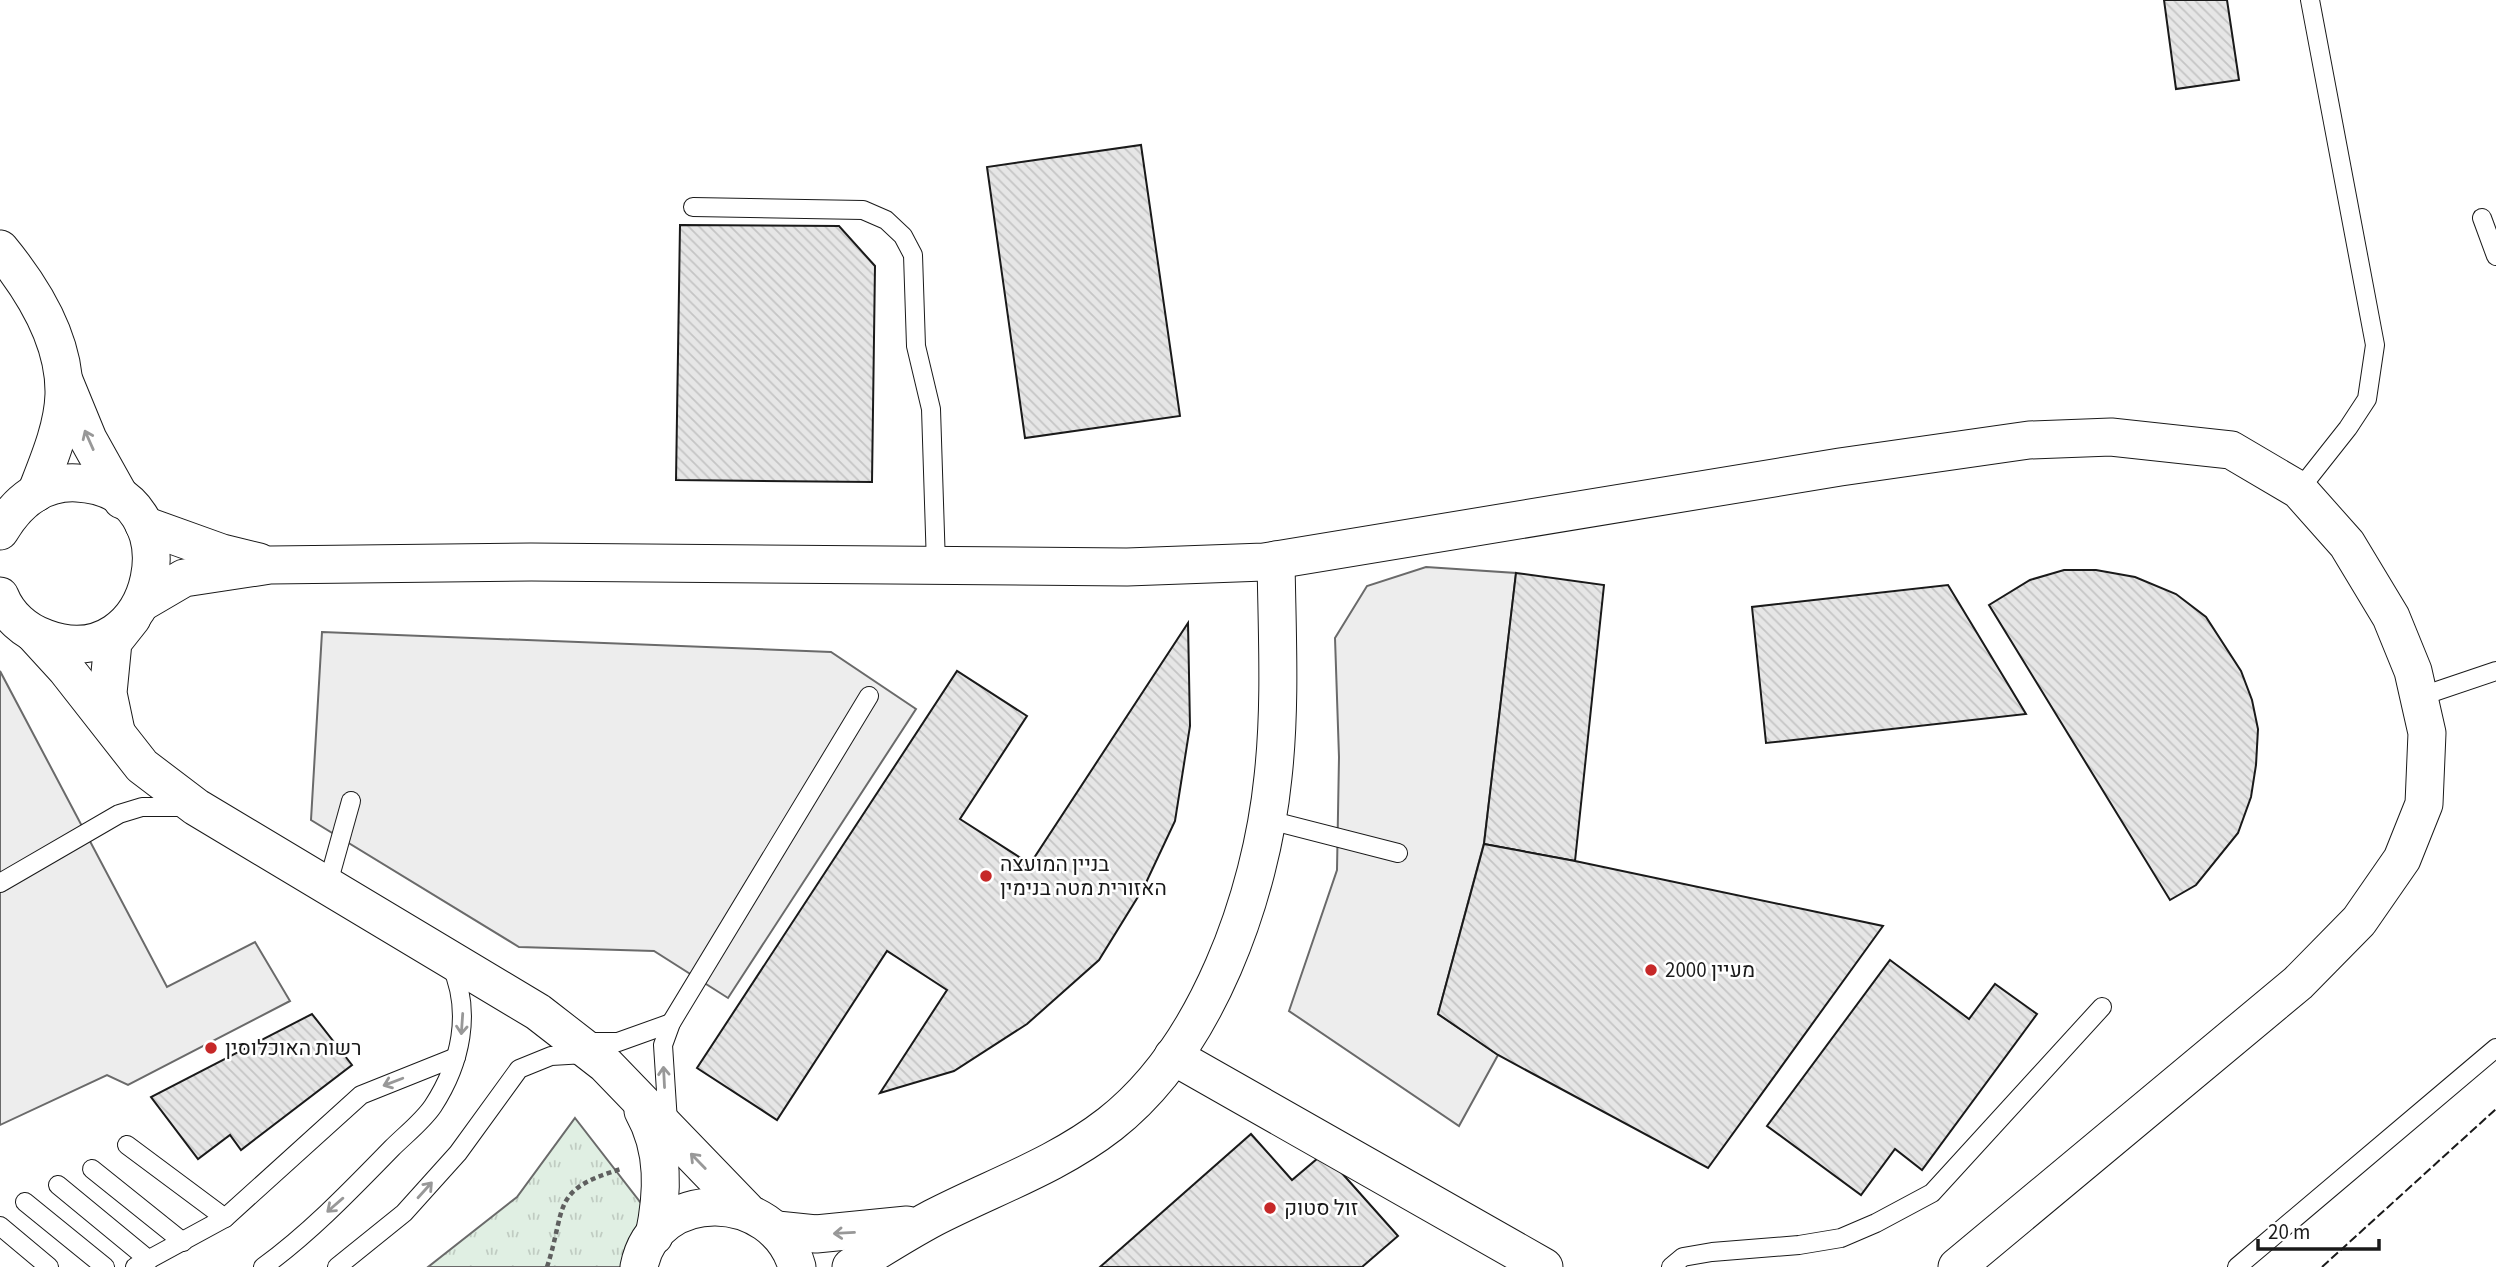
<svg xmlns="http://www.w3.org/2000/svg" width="2496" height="1267" font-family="'Source Sans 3',Heebo,sans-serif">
  <defs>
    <pattern id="grass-tufts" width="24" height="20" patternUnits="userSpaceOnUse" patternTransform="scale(1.75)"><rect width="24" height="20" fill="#e0efe3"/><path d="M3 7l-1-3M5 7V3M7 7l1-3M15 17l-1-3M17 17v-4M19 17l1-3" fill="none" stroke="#c0ccc2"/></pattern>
    <pattern id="building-back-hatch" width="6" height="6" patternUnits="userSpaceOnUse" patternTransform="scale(1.75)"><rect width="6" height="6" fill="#e6e6e6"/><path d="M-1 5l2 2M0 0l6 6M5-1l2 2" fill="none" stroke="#c5c5c5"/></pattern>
  </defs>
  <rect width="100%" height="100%" fill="#fff"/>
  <path fill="url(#grass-tufts)" stroke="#6a6a6a" stroke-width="2" d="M575,1118L647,1211L627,1267H428L517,1197Z"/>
  <g fill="#ededed" stroke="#6a6a6a" stroke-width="2">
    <path d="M1426,567L1516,573L1484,843L1438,1014L1498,1055L1459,1126L1289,1011L1337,870L1339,757L1335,638L1367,586Z"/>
    <path d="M322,632L831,652L916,709L728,998L654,951L519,947L311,820Z"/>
    <path d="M0,671L167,987L255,942L290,1001L128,1085L107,1075L0,1125Z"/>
  </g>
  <g fill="url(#building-back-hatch)" stroke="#1a1a1a" stroke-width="2">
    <path d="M2164,0H2227L2239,80L2176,89Z"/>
    <path d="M1141,145L1180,416L1025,438L987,167Z"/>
    <path d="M680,225L839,226L875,266L872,482L676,480Z"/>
    <path d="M2064,570H2096L2135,577L2176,594L2206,617L2241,671L2252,700L2258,729L2256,765L2251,797L2238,833L2196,885L2170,900L1989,605L2030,580Z"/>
    <path d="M1516,573L1604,585L1575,861L1484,844Z"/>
    <path d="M1948,585L2026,714L1766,743L1752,607Z"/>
    <path d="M1188,623L1190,726L1175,821L1144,887L1099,960L1027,1024L954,1071L880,1093L947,990L887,951L777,1120L697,1068L957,671L1027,716L960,819L1030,864Z"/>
    <path d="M1484,844L1575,861L1883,926L1708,1168L1498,1055L1438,1014Z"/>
    <path d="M1890,960L1969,1019L1995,984L2037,1014L1922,1170L1895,1149L1861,1195L1767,1126Z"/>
    <path d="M312,1014L352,1065L241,1150L230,1135L198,1159L151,1097Z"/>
    <path d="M1251,1134L1292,1180L1324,1153L1398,1236L1362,1267H1100Z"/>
  </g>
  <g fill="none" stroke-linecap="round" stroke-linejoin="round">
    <defs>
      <g id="lane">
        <path d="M693,207L863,210L886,220L903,236L913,255L916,346L931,409L936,565"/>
        <path d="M2482,218L2496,256"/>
        <path d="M2299,490L2348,428L2367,399L2375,345L2310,0"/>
        <path d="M2419,697L2496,671"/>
        <path d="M1265,819L1398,853"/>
        <path d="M0,883L119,814L142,807H187"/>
        <path d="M327,887L351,801"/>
        <path d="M583,1042H618L671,1023"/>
        <path d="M668,1122L663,1045L671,1023L869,696"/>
        <path d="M127,1145L225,1218"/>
        <path d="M92,1169L183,1242"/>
        <path d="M58,1185L149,1260"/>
        <path d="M25,1202L105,1267"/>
        <path d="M0,1226L49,1267"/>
        <path d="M135,1267L225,1218L361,1095L456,1057"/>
        <path d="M263,1267C310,1233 352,1189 392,1148C405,1135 423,1121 433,1106C461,1063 472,1012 451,965"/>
        <path d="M337,1267L404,1213L458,1153L519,1069L551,1056L585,1054"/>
        <path d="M1671,1267L1683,1257L1712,1252L1799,1245L1841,1238L1876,1223L1932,1193L2102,1007"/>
        <path d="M2237,1267L2496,1048"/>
      </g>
      <g id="street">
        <path d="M0,249C33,289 65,341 64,394C63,428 48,462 36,493"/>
        <path d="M65,383L88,439L122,500"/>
        <path d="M144,525L222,553L259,562"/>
        <path d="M0,531C17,502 42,481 77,483C199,489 158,681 45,638C25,631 8,616 0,596"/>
        <path d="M143,602L184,578L270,565L531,562L1127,567L1264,562L1840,467L2029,440L2111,437L2231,450L2299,490L2347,544L2391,617L2413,671L2427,733L2424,804L2402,859L2359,921L2298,983L1957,1267"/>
        <path d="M34,634L66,669L142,766L196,807L538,1012L605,1064L746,1210"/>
        <path d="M116,731L108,693L113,642L132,618"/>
        <path d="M1173,1056L1544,1267"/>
        <path d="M643,1111C665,1150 663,1193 654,1236"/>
        <path d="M777,1230L816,1234L907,1225"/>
        <path d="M639,1267C655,1185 775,1189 797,1267"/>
        <path d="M851,1267C878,1250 905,1233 933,1218C993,1187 1056,1166 1110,1124C1207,1048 1261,896 1273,777C1281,705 1277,632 1276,560"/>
      </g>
    </defs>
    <use href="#lane" stroke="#1a1a1a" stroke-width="20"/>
    <use href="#street" stroke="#1a1a1a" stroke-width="39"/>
    <path stroke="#5f5f5f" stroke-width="4.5" stroke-dasharray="5 3.5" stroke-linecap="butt" d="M547,1267C567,1206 550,1190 621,1169"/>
    <use href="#lane" stroke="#fff" stroke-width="18"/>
    <use href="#street" stroke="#fff" stroke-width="37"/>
    <path stroke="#1a1a1a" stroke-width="2" stroke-dasharray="9 3.5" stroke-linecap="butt" d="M2322,1267L2496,1109"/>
  </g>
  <defs><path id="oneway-shaft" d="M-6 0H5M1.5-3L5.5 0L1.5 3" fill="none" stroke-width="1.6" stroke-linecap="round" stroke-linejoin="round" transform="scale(1.75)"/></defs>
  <g stroke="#989898">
    <use href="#oneway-shaft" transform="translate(89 440) rotate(-114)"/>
    <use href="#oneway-shaft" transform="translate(462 1024) rotate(94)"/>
    <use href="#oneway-shaft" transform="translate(664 1077) rotate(-93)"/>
    <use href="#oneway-shaft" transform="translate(393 1082) rotate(159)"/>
    <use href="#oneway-shaft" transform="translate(698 1161) rotate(-134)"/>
    <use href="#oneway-shaft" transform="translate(425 1190) rotate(-48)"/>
    <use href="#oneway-shaft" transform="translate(335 1205) rotate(139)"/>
    <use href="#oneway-shaft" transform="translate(844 1233) rotate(177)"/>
  </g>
  <g fill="#c62828" stroke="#fff" stroke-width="2.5">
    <circle cx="986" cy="876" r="7"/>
    <circle cx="1651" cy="970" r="7"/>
    <circle cx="211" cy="1048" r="7"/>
    <circle cx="1270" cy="1208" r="7"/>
  </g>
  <g text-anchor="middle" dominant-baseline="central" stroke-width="5" stroke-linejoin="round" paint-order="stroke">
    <g font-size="21" fill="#1a1a1a" stroke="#fff" text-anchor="start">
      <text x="1000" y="864">בניין המועצה<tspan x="1000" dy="24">האזורית מטה בנימין</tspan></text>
      <text x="1665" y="970">מעיין 2000</text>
      <text x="225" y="1048">רשות האוכלוסין</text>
      <text x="1284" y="1208">זול סטוק</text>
    </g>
  </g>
  <path d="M2258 1239v10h121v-10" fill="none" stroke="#1a1a1a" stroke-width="3.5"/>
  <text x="2268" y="1239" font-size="21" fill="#1a1a1a" stroke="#ffffff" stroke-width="5" paint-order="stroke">20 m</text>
</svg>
